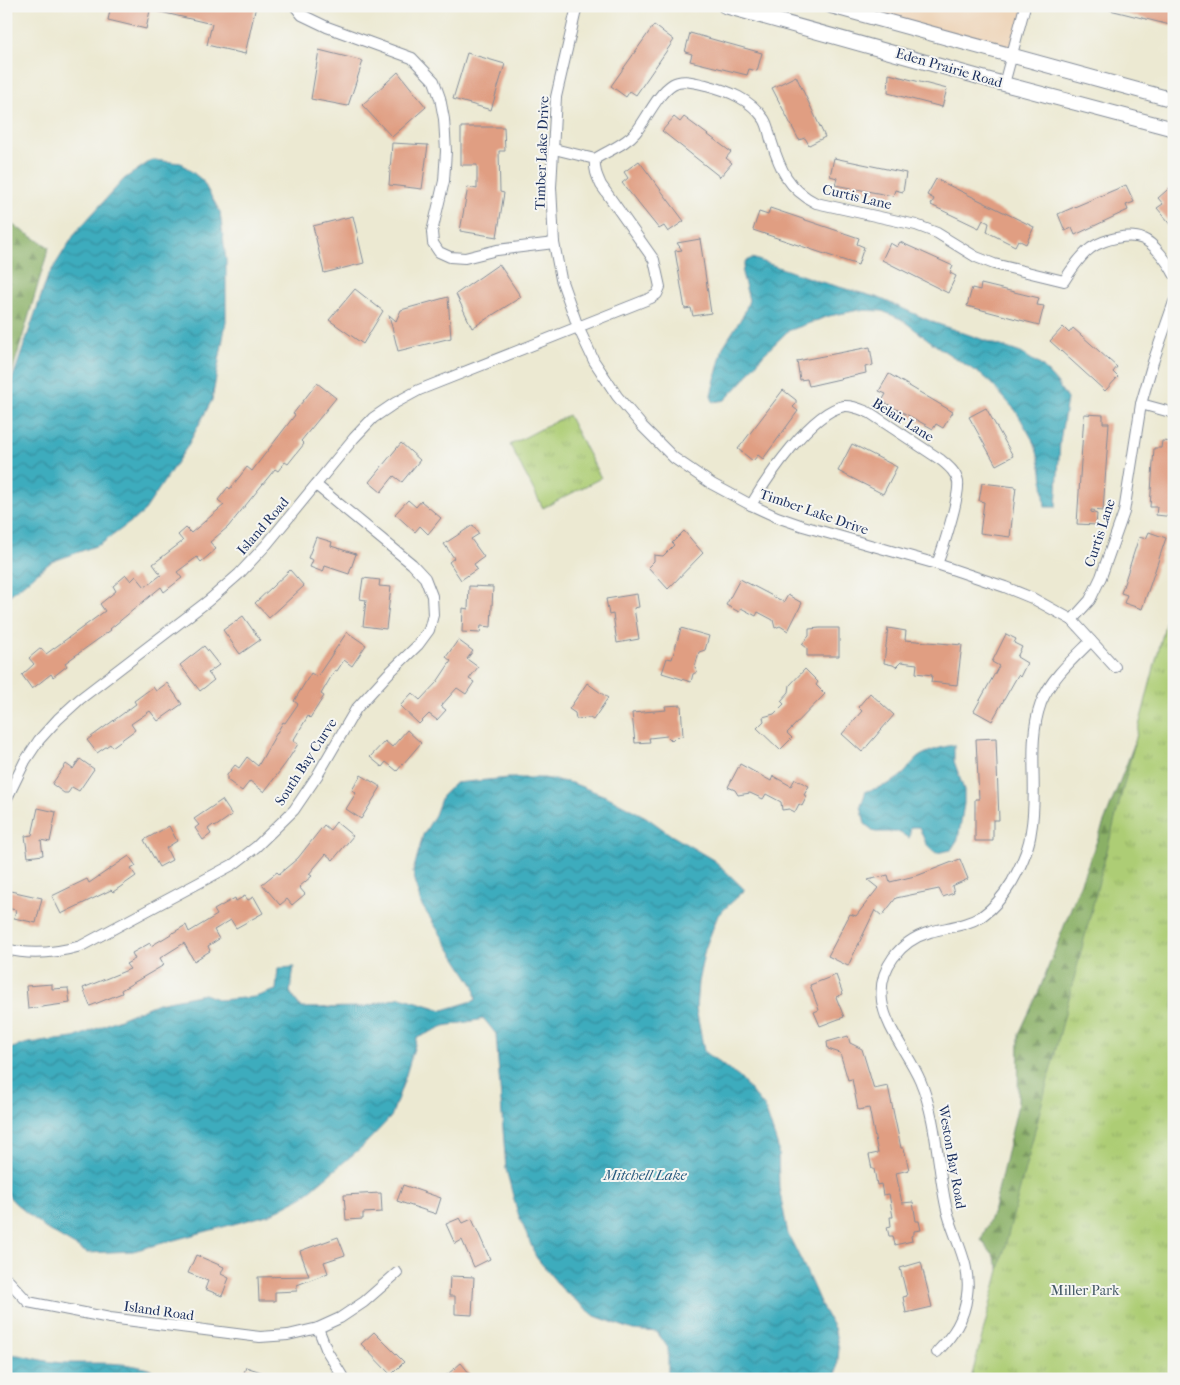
<svg xmlns="http://www.w3.org/2000/svg" width="1180" height="1385" font-family="'IM FELL French Canon',serif">
  <defs>
    <pattern id="forest-firs" width="22" height="20" patternUnits="userSpaceOnUse" patternTransform="scale(1.25)"><rect width="22" height="20" fill="#8ab066"/><path d="M5 1l3.5 6h-7zM16 11l3.5 6h-7z" fill="#709057"/></pattern>
    <pattern id="park-tufts" width="24" height="20" patternUnits="userSpaceOnUse" patternTransform="scale(1.25)"><rect width="24" height="20" fill="#adcd74"/><path d="M3 7l-1-3M5 7V3M7 7l1-3M15 17l-1-3M17 17v-4M19 17l1-3" fill="none" stroke="#94b067"/></pattern>
    <pattern id="water-waves" width="16" height="10" patternUnits="userSpaceOnUse" patternTransform="scale(1.25)"><rect width="16" height="10" fill="#3eacbd"/><path d="M0 5q4-4 8 0t8 0" fill="none" stroke="#338c9d"/></pattern>
  </defs>
  <rect width="100%" height="100%" fill="#f6f6f2"/>
  <filter id="ink" filterUnits="userSpaceOnUse"><feTurbulence type="fractalNoise" baseFrequency=".02" numOctaves="2"/><feDisplacementMap in="SourceGraphic" scale="10" xChannelSelector="R" yChannelSelector="G"/><feConvolveMatrix kernelMatrix="1 2 1 2 8 2 1 2 1" color-interpolation-filters="sRGB"/></filter>
  <filter id="wash" filterUnits="userSpaceOnUse"><feTurbulence type="fractalNoise" baseFrequency=".0096" numOctaves="4" result="noise"/><feDisplacementMap in="SourceGraphic" scale="20" xChannelSelector="R" yChannelSelector="G"/><feGaussianBlur stdDeviation="1.12" result="paint"/><feColorMatrix in="noise" values="0 0 0 0 0 0 0 0 0 0 0 0 0 0 0 0 0 1.4 0 .05"/><feComposite in="paint" operator="in"/></filter>
  <g filter="url(#wash)">
    <rect width="100%" height="100%" fill="#ece9d2"/>
    <g fill="#eed6bb">
      <path d="M6,6H16L6,43Z"/>
      <path d="M829,6H1025L1012,56Z"/>
    </g>
    <g fill="url(#forest-firs)" stroke="#527062">
      <path d="M6,221L49,247L6,393Z"/>
      <path d="M1147,711L1003,1277L993,1255L981,1240L994,1209L1018,1104L1019,1034L1039,991Z"/>
    </g>
    <g fill="url(#park-tufts)" stroke="#647e69">
      <path d="M568,415L601,478L543,508L510,445Z"/>
      <path d="M1174,590V1379H971Z"/>
    </g>
    <g fill="url(#water-waves)" stroke="#2c6e8e">
      <path d="M152,160L181,163L202,180L220,212L226,260V322L212,400L187,447L143,513L101,544L51,562L6,598V436L12,423L9,389L48,276L76,232L124,179Z"/>
      <path d="M752,258L821,282L879,298L935,323L1021,353L1042,366L1057,383L1067,399L1060,441L1056,507H1045L1042,471L1035,444L1016,411L986,378L938,347L901,319L882,311L859,310L829,316L788,331L763,355L743,381L725,400L713,402L711,395L723,347L744,314L749,300L742,273L745,262Z"/>
      <path d="M954,745V761L964,790V804L958,839L951,850L936,853L926,844L919,827H911L909,838L898,832H875L865,824L861,806L866,791C881,788 897,782 907,770C911,765 915,759 920,756C931,750 942,747 954,745Z"/>
      <path d="M509,778H544L572,783L608,797L646,817L671,835L715,861L745,890L718,915L705,949L698,982L696,1009L704,1051L740,1078L765,1108L778,1147L779,1188L788,1234L804,1266L822,1307L834,1328L839,1349L836,1379H668V1348L657,1332L633,1330L595,1316L562,1289L536,1257L517,1211L506,1169L496,1034L484,1019L444,1026L417,1038L405,1078L391,1117L363,1146L305,1195L271,1214L133,1251L87,1253L46,1229L15,1203L6,1193V1050L28,1043L74,1038L158,1003L204,994L220,1000L255,997L276,990L278,968L294,967L290,992L301,1008L363,1007L401,997L443,1010L476,1000L474,986L421,904L413,872L423,835L435,815L442,796L455,783Z"/>
      <path d="M6,1354C22,1354 37,1360 52,1362C91,1366 134,1356 169,1379H6Z"/>
    </g>
    <g id="blocks">
      <g fill="#e09e82">
        <path d="M111,6H151L146,29L108,20Z"/>
        <path d="M153,6H256L245,54L207,45L212,24L152,10Z"/>
        <path d="M1110,6H1174V26L1110,10Z"/>
        <path d="M654,25L674,40L636,95L630,91L626,97L611,86Z"/>
        <path d="M690,33L762,53L757,71L749,69L747,75L690,61L692,54L685,52Z"/>
        <path d="M319,50L363,61L348,106L311,99Z"/>
        <path d="M467,53L505,64L491,110L453,99Z"/>
        <path d="M398,72L426,107L392,137L362,105Z"/>
        <path d="M889,74L947,89L942,107L888,93Z"/>
        <path d="M796,76L825,137L809,145L805,138L799,140L772,88Z"/>
        <path d="M674,117L680,122L684,117L731,152L726,158L732,163L720,177L662,131Z"/>
        <path d="M461,127H504L505,151H499L500,192L504,193L497,237L460,231L468,187L477,189V165H461Z"/>
        <path d="M392,143L428,145L422,189L389,185Z"/>
        <path d="M834,158L906,173L903,192L895,190L893,196L835,185L837,178L830,176Z"/>
        <path d="M639,161L684,221L668,232L664,226L659,229L622,183L628,178L624,172Z"/>
        <path d="M936,179L1034,227L1026,244L1018,240L1015,246L987,232L989,223L983,220L979,228L931,205L934,199L927,195Z"/>
        <path d="M1174,184V228L1157,208L1163,204L1158,198Z"/>
        <path d="M1126,185L1134,202L1126,205L1128,210L1075,235L1072,228L1065,231L1058,214Z"/>
        <path d="M770,208L859,238L857,244L864,247L858,265L753,230L759,212L768,215Z"/>
        <path d="M353,216L364,263L324,273L313,226Z"/>
        <path d="M700,239L711,313L693,316L691,308L685,309L675,251L682,250L677,243Z"/>
        <path d="M900,242L953,266L950,273L956,276L948,293L882,260L890,243L897,247Z"/>
        <path d="M499,264L521,297L472,328L456,294Z"/>
        <path d="M981,284L1039,298L1037,305L1044,306L1039,325L967,306L972,288L980,290Z"/>
        <path d="M355,289L383,311L363,344L329,320Z"/>
        <path d="M448,297L451,338L398,351L389,315L396,321L401,310Z"/>
        <path d="M1063,327L1069,333L1073,328L1117,367L1113,372L1118,377L1105,391L1050,341Z"/>
        <path d="M870,347L873,365L865,367L866,373L809,386L807,379L800,380L797,361Z"/>
        <path d="M889,374L953,412L943,428L936,424L933,429L882,401L886,394L879,391Z"/>
        <path d="M317,383L336,398L301,441L304,444L288,464L285,462L278,471L275,469L228,527L210,542L216,549L201,562L197,557L177,572L182,578L164,592L161,587L110,629L111,630L65,663L67,666L53,677L51,674L32,689L22,675L34,664L29,658L41,648L46,654L105,611L100,604L116,591L113,586L126,575L131,581L136,576L145,587L161,575L153,564L183,541L178,535L186,528L191,533L224,505L218,500L228,487L230,489L247,467L252,471L295,415L293,414Z"/>
        <path d="M783,390L796,400V404L793,407L798,411L763,459L758,455L753,461L738,449Z"/>
        <path d="M986,408L1013,456L996,465L969,417Z"/>
        <path d="M1084,414L1103,415V423H1109L1103,511L1091,510V512L1097,514L1096,525L1077,524Z"/>
        <path d="M1162,441L1174,442V517L1156,515L1157,507H1150L1154,448H1161Z"/>
        <path d="M401,443L420,460L402,482L394,476L381,492L369,482Z"/>
        <path d="M852,444L897,467L883,494L838,471Z"/>
        <path d="M982,483L1016,487L1010,537L980,533L984,502L979,501Z"/>
        <path d="M408,500L416,507L421,501L441,518L428,534L420,526L415,532L395,514Z"/>
        <path d="M473,525L479,534L471,539L484,557L474,564L477,569L461,580L449,562L454,558L444,544Z"/>
        <path d="M684,531L703,553L668,589L648,567L654,561V555L663,556L674,545L672,543Z"/>
        <path d="M1149,532L1166,538L1142,609L1124,603L1127,595L1121,593L1139,537L1146,539Z"/>
        <path d="M316,537L332,542L331,546L356,554L349,574L325,566L323,572L310,567L313,560L308,558Z"/>
        <path d="M290,570L304,586L269,618L255,603Z"/>
        <path d="M363,578L380,580L379,586L391,587L386,629L363,626L366,600L360,599Z"/>
        <path d="M740,579L784,602L788,595L802,603L788,631L780,626L775,628L773,620L758,612L756,616L741,608L739,612L726,605Z"/>
        <path d="M469,586L493,587L491,627L481,626L480,633L462,632L463,608L468,609Z"/>
        <path d="M637,594L639,607L634,608L639,639L617,643L613,614L609,615L606,599Z"/>
        <path d="M243,616L260,640L240,654L223,630Z"/>
        <path d="M681,628L709,636L705,650L699,652L695,667L697,672L693,674L691,682L662,673L667,658L672,659Z"/>
        <path d="M820,628H839V656H807V648L802,644L809,636V629Z"/>
        <path d="M888,628L906,631L905,640L962,645L957,685L931,682L932,675L916,673L917,664L901,662L896,667L893,665L884,663Z"/>
        <path d="M347,632L366,645L352,666L344,660L337,671L335,670L321,694L324,696L310,718L308,716L293,741L298,744L286,763L264,792L250,781L242,791L227,780V775L235,765L239,768L247,757L258,766L283,722L285,723L298,704L294,701L311,673L317,677Z"/>
        <path d="M1006,634L1016,639L1014,643L1022,647L1017,657L1027,663L1020,677L1018,675L992,721L974,711L999,666L992,662Z"/>
        <path d="M458,640L473,651L467,659L478,667L469,679L474,682L466,694L457,688L441,706L446,710L437,720L429,714L419,724L400,706L412,693L420,700L437,682L451,661L446,657Z"/>
        <path d="M204,646L219,665L208,673L214,680L200,691L180,665Z"/>
        <path d="M805,669L818,682L816,685L825,694L787,733L792,738L780,750L757,728L764,721L763,717L774,714L784,704L781,701L789,692L790,685Z"/>
        <path d="M167,683L182,704L158,721L150,711L131,724L135,730L112,747L110,744L97,753L87,740L136,704L134,701L153,687L156,691Z"/>
        <path d="M587,683L608,698L593,720L590,718L576,719L575,713L569,709Z"/>
        <path d="M870,693L894,715L862,752L842,734L862,711L858,707Z"/>
        <path d="M681,705L683,736L676,737L672,741L667,736L649,738L650,742L635,743L632,713L666,710L665,706Z"/>
        <path d="M407,730L421,743L397,771L386,762L382,767L370,757L385,741L392,747Z"/>
        <path d="M996,738L999,820H993V841H975V799H979L976,739Z"/>
        <path d="M80,759L94,769L79,791L72,787L68,793H64L52,784L66,764L73,769Z"/>
        <path d="M740,764L771,781L773,776L791,786L795,779L809,786L804,795L807,796L802,806L799,804L795,812L789,809L782,810L781,802L766,794L763,799L750,793L738,795L735,790L728,787Z"/>
        <path d="M361,775L381,787L361,819L346,809L356,793L352,790Z"/>
        <path d="M222,800L232,815L215,827L213,825L208,829L211,834L203,840L195,828L199,825L194,819Z"/>
        <path d="M38,808L56,812L50,842L41,840L43,855L28,857L25,836L32,835Z"/>
        <path d="M336,822L353,836L333,860L326,854L309,874L312,876L299,887L305,894L292,905L287,899L280,905L262,884L277,872L279,874L298,858L324,825L330,830Z"/>
        <path d="M169,826L177,841L166,848L172,860L159,867L144,840Z"/>
        <path d="M129,856L136,866L131,869L136,876L113,892L111,890L61,914L52,896L87,879L89,883Z"/>
        <path d="M960,859L968,879L952,886L954,893L943,897L939,889L896,898L882,916L875,910L848,966L828,956L850,914L856,916L878,888L868,880L888,875L890,882L919,875Z"/>
        <path d="M6,890L42,898L36,923L14,918L16,910L6,908Z"/>
        <path d="M245,896L248,900L254,897L263,913L236,928L231,920L214,930L219,939L208,946L210,951L194,961L184,943L160,958L164,965L121,990L122,993L90,1006L83,988L130,969L126,964L135,959L132,953L150,943L151,946L186,925L189,932L217,915L214,910L235,898L236,901Z"/>
        <path d="M836,975L843,994L836,997L844,1017L820,1026L814,1012L819,1010L810,985Z"/>
        <path d="M52,984V989L68,988L70,1003L28,1009L26,986Z"/>
        <path d="M848,1036L850,1043L862,1049L874,1089L888,1086L901,1148H904L909,1170L896,1173L902,1203L913,1202L916,1221H919L921,1230L914,1231V1234L911,1236L912,1241L895,1245L893,1236H889L887,1227L891,1226L890,1217H893L889,1194L883,1195L881,1184L877,1185L874,1169H872L869,1155L878,1153L869,1108L858,1110L852,1079L848,1080L840,1053L828,1049L827,1042Z"/>
        <path d="M403,1185L441,1198L436,1214L397,1201Z"/>
        <path d="M381,1193L382,1212L363,1213V1219L346,1220L344,1195Z"/>
        <path d="M460,1218L463,1223L472,1219L490,1259L474,1267L462,1240L455,1244L446,1224Z"/>
        <path d="M338,1237L345,1255L324,1262L328,1273L297,1285V1291L275,1292V1301H259L258,1277L309,1276L300,1251Z"/>
        <path d="M196,1255L224,1267L221,1274L229,1278L222,1296L205,1289L208,1281L188,1273Z"/>
        <path d="M921,1262L932,1307L906,1313L903,1297L907,1296L900,1268Z"/>
        <path d="M450,1276L474,1277L472,1315L455,1314V1296H449Z"/>
        <path d="M374,1332L404,1362L391,1375L361,1344Z"/>
        <path d="M461,1363L474,1379H442Z"/>
        <path d="M246,1367L276,1377L275,1379H242Z"/>
      </g>
    </g>
  </g>
  <g filter="url(#ink)">
    <use href="#blocks" fill-opacity="0" stroke="#848c98" stroke-width="1"/>
    <g fill="none" stroke-linecap="round" stroke-linejoin="round">
      <defs>
        <g id="minor">
          <path d="M295,6L302,15L327,27L412,58L434,81L440,98L444,119L446,151L444,181L432,232L433,243L439,252L450,257L465,258L497,250L554,243"/>
          <path d="M577,6L556,97L551,187L554,243L561,279L578,327L594,361L617,396L643,427L674,458L712,484L751,505L777,517L803,526L937,564L1005,587L1032,598L1072,620L1115,667"/>
          <path d="M1004,84L1025,6"/>
          <path d="M554,149L595,159C609,150 625,145 636,132C647,118 658,93 673,84C683,78 695,83 706,85C729,91 750,99 764,119C768,125 769,133 771,140C780,169 788,189 816,203L916,225L937,233L976,257L994,264L1064,281C1071,270 1080,256 1091,248C1104,239 1129,233 1143,239C1154,243 1169,264 1174,274"/>
          <path d="M1141,404L1174,413"/>
          <path d="M751,505C767,478 811,412 844,406C853,405 862,410 870,413L941,460C948,466 956,472 958,482C960,496 943,549 937,564"/>
          <path d="M1072,620L1090,600L1101,577L1124,512L1141,404L1153,362L1174,302"/>
          <path d="M6,800L25,761L39,740L58,719L80,699L208,601L239,574L267,544L354,438L373,418L395,403L419,390L651,298L657,294L660,287L654,260L601,185C597,176 594,170 595,159"/>
          <path d="M6,949C32,956 56,953 81,946L234,864L256,847L294,810L317,776L356,709L388,674L418,645L429,630L433,615L432,596L425,578L412,564L316,485"/>
          <path d="M6,1278L28,1302L110,1318L260,1337L288,1335L318,1328L340,1318L364,1302L397,1273"/>
          <path d="M318,1328L327,1351L344,1379"/>
          <path d="M937,1352C954,1334 964,1320 967,1295C972,1263 952,1236 946,1206C937,1164 937,1120 920,1080C909,1054 886,1029 882,1001C878,968 900,941 930,932C948,927 966,926 982,916C995,907 1004,895 1012,882C1021,866 1029,849 1031,831C1039,789 1026,744 1041,703C1051,678 1073,659 1091,641"/>
        </g>
        <g id="secondary">
          <path d="M725,6L1004,84L1174,129"/>
          <path d="M831,6L1174,100"/>
        </g>
      </defs>
      <use href="#minor" stroke="#848c98" stroke-width="12"/>
      <use href="#secondary" stroke="#848c98" stroke-width="16"/>
      <use href="#minor" stroke="#fff" stroke-width="10"/>
      <use href="#secondary" stroke="#fff" stroke-width="14"/>
    </g>
  </g>
  <g text-anchor="middle" dominant-baseline="central" stroke-width="4" stroke-linejoin="round" paint-order="stroke">
    <g font-size="14" fill="#1b2f5e" stroke="#f6f6f2">
      <text transform="translate(949 68) rotate(16)">Eden Prairie Road</text>
      <text transform="translate(542 153) rotate(-88)">Timber Lake Drive</text>
      <text transform="translate(857 197) rotate(13)">Curtis Lane</text>
      <text transform="translate(903 420) rotate(32)">Belair Lane</text>
      <text transform="translate(814 512) rotate(19)">Timber Lake Drive</text>
      <text transform="translate(263 526) rotate(-49)">Island Road</text>
      <text transform="translate(1100 533) rotate(-72)">Curtis Lane</text>
      <text transform="translate(306 762) rotate(-57)">South Bay Curve</text>
      <text transform="translate(952 1157) rotate(80)">Weston Bay Road</text>
      <text transform="translate(159 1311) rotate(8)">Island Road</text>
    </g>
    <g font-size="14" fill="#405664" stroke="#f6f6f2">
      <text x="1085" y="1290">Miller Park</text>
    </g>
    <g font-size="15" font-style="italic" fill="#275b7f" stroke="#f6f6f2">
      <text x="645" y="1175">Mitchell Lake</text>
    </g>
  </g>
  <rect width="1180" height="1385" fill="none" stroke="#f6f6f2" stroke-width="25"/>
</svg>
